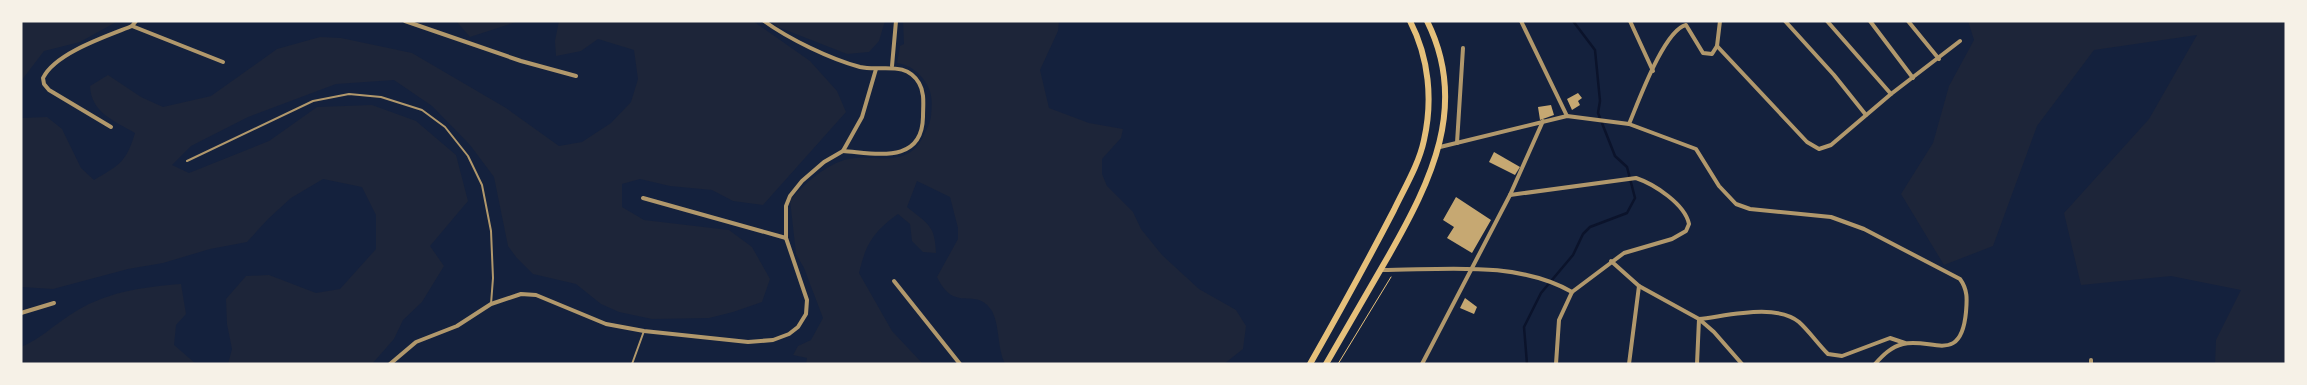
<svg xmlns="http://www.w3.org/2000/svg" width="2307" height="385" font-family="Montserrat,sans-serif">
  <rect width="100%" height="100%" fill="#14213d"/>
  <g fill="#1d2539">
    <path d="M21,21H118L80,42L44,51L21,81Z"/>
    <path d="M456,21H519L470,37Z"/>
    <path d="M559,21H753L810,61L837,91L846,112L763,205L733,201L712,190L670,186L640,179L622,184V207L644,220L729,230L752,247L770,279L762,302L733,312L709,318L652,319L619,312L601,304L576,284L533,274L516,257L508,246L494,177L470,145L432,106L394,80L336,84L248,117L191,146L172,165L189,173L269,141L317,107L372,105L416,121L456,155L468,201L430,246L444,266L422,302L403,320L394,339L372,364H228L232,349L227,324L226,299L246,276L269,275L316,293L340,289L376,249V215L362,187L323,179L291,198L268,219L247,242L210,249L163,263L128,269L53,289L21,287V118L47,117L62,129L81,168L94,180C119,165 126,163 135,133C115,121 91,113 90,86L108,75L141,97L163,107L211,96L277,49L320,37L341,38L412,53L506,108L559,146L582,142L611,123L631,102L638,79L634,50L598,39L581,51L556,56L555,41Z"/>
    <path d="M771,21H885L879,41L869,52L847,54L778,27Z"/>
    <path d="M903,21H1059L1058,31L1040,70L1049,108L1089,123L1123,129L1121,138L1102,159V174L1107,186L1133,212L1141,229L1162,255L1199,289L1236,310L1246,326L1243,349L1224,364H1005C997,348 1000,326 992,311C976,285 955,315 937,277L958,239V228L950,197L917,181L907,207C928,224 935,225 936,253L923,252L912,241L910,224L898,214C873,232 866,244 859,273L892,331L923,364H806L807,358L793,355L798,346L811,340L823,318L804,268L796,254L790,200C806,183 821,168 844,160C872,152 906,171 923,137C926,130 930,124 931,116C932,104 933,94 926,83C919,72 910,65 897,63L900,46L904,44Z"/>
    <path d="M1968,21H2286V364H2215L2216,340L2241,290L2171,276L2081,285L2064,213L2149,119L2197,35L2094,50L2037,126L1993,246L1944,265L1901,194L1933,143L1949,86L1974,40Z"/>
    <path d="M181,284L186,314L176,325L174,345L196,364H21V347C40,339 53,326 70,315C104,292 142,287 181,284Z"/>
  </g>
  <g fill="none" stroke-linecap="round" stroke-linejoin="round">
    <path stroke="#0b132b" stroke-width="2.5" d="M1527,364L1524,327L1541,293L1573,255L1583,234L1590,227L1627,213L1635,198L1627,167L1615,156L1598,113L1600,101L1595,50L1573,21"/>
  </g>
  <g fill="#c6a872">
    <path d="M1578,93L1582,98L1578,101L1580,105L1572,110L1567,99Z"/>
    <path d="M1551,105L1554,115L1540,120L1538,107Z"/>
    <path d="M1494,152L1520,167L1515,175L1489,162Z"/>
    <path d="M1456,197L1491,220L1472,253L1447,238L1454,227L1443,220Z"/>
    <path d="M1465,298L1477,307L1474,314L1460,308Z"/>
  </g>
  <g fill="none" stroke-linecap="round" stroke-linejoin="round">
    <path stroke="#e5c07b" stroke-width="1" d="M1338,364L1391,277"/>
    <g stroke="#b1986c" stroke-width="2">
      <path d="M187,161L313,101L349,94L381,97L422,110L445,127L468,156L482,185L491,231L493,278L491,304"/>
      <path d="M632,364L644,331"/>
    </g>
    <g stroke="#b1986c" stroke-width="4">
      <path d="M405,21L521,61L576,76"/>
      <path d="M764,21C789,39 830,59 860,67C881,72 905,60 919,83C925,93 923,105 923,117C922,165 875,153 843,151"/>
      <path d="M1521,21L1567,116"/>
      <path d="M1630,21L1653,71"/>
      <path d="M1785,21L1834,75L1866,115"/>
      <path d="M1827,21L1891,94"/>
      <path d="M1870,21L1913,78"/>
      <path d="M1908,21L1939,59"/>
      <path d="M132,26L223,62"/>
      <path d="M1717,46L1807,142L1819,149L1831,145L1891,94L1960,41"/>
      <path d="M892,66L896,21"/>
      <path d="M1629,124C1638,103 1664,30 1686,25L1703,53L1712,54L1717,46L1720,21"/>
      <path d="M111,127L49,90L44,84L43,78C55,53 107,36 132,26L136,21"/>
      <path d="M1457,143L1463,48"/>
      <path d="M1440,147L1567,116L1629,124L1696,149L1719,186L1736,204L1750,209L1831,217L1864,229L1960,279C1968,290 1967,300 1966,312C1961,366 1931,337 1903,344C1891,347 1883,355 1875,364"/>
      <path d="M1510,195L1636,178C1654,184 1685,204 1689,224L1686,231L1672,239L1624,253L1572,292L1559,320L1556,364"/>
      <path d="M643,198L786,238"/>
      <path d="M1611,261L1639,286L1699,319L1714,332L1742,364"/>
      <path d="M1381,270C1443,270 1516,260 1572,292"/>
      <path d="M894,281L960,364"/>
      <path d="M21,313L54,303"/>
      <path d="M390,364L416,342L457,326L491,304L521,294L536,295L606,324L644,331L748,342L773,340L789,334L798,327L806,314L807,300L786,238V206L790,196L802,181L824,162L843,151L862,117L876,69"/>
      <path d="M1422,364L1510,195L1543,121"/>
      <path d="M1629,364L1639,286"/>
      <path d="M1697,364L1699,319C1727,316 1776,303 1799,322C1809,331 1818,344 1828,354L1842,356L1890,338L1905,343"/>
      <path d="M2091,364V360"/>
    </g>
    <g stroke="#e5c07b" stroke-width="6">
      <path d="M1310,364C1339,313 1367,262 1394,210C1405,187 1419,164 1424,140C1433,100 1429,58 1410,21"/>
      <path d="M1326,364C1347,327 1368,291 1389,255C1431,181 1469,105 1427,21"/>
    </g>
  </g>
  <rect width="2307" height="385" fill="none" stroke="#f6f1e7" stroke-width="45"/>
</svg>
